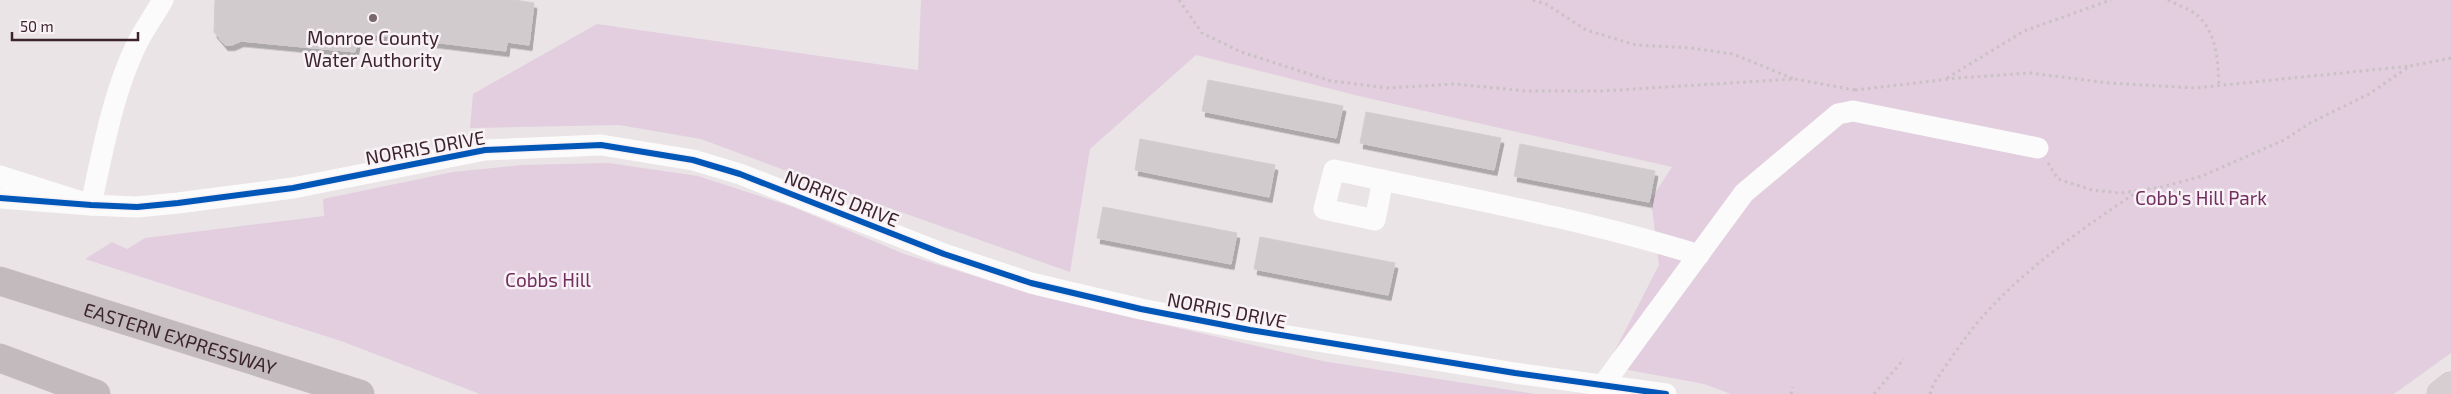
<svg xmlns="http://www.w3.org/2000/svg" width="2451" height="394" font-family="'Exo 2',sans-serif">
  <defs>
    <filter id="shadow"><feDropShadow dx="3" dy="5.5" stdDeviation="0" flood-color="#0004"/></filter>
  </defs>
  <rect width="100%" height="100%" fill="#eae4e7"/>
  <g fill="#e2cede">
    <path d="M921,0H2451V353L2394,394H1731L1704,384L1607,366L1659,265L1651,199L1672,167L1359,96L1196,55L1090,149L1070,272L819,183L701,139L619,125L470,128L473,94L597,24L918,70Z"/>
    <path d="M608,163L698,176L793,207L904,254L1038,296L1322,361L1535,394H480L341,341L85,259L112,242L127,249L145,238L324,216L323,199L453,172L522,165Z"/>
  </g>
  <g fill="#d1cbcd" stroke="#d3cdd0" filter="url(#shadow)">
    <path d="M215,0H515L534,3L529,45L507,42L506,51L359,33L355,52L241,41L232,45H225L214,32Z"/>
    <path d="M1208,80L1343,106L1336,138L1202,111Z"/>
    <path d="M1366,112L1501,138L1494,170L1360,143Z"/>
    <path d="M1140,139L1275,165L1269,197L1135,170Z"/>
    <path d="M1520,144L1655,171L1649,202L1514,176Z"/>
    <path d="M1103,207L1237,233L1231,264L1097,238Z"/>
    <path d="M1260,237L1395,263L1388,295L1254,269Z"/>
  </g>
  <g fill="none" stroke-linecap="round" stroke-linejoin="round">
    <defs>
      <path id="major" d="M2441,394L2451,386"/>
      <g id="highway">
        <path id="s1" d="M0,281L360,394"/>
        <path d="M0,358L96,394"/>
      </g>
    </defs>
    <use href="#major" stroke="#c9c1c4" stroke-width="29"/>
    <use href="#highway" stroke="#c9c1c4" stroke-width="29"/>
    <g stroke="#cac1c5" stroke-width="3" stroke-dasharray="2.5 4" stroke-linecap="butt">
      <path d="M1179,0L1202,33L1241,52L1331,81L1389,88L1455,84L1526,91H1602L1794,79L1855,90V93"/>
      <path d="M1533,0L1546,4L1586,30L1636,45L1691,48L1733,54L1794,79"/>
      <path d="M2168,0C2177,5 2191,9 2199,17C2217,34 2218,62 2219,86"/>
      <path d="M1947,78L2024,31L2111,0"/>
      <path d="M1855,90L1958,78L2030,73L2109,83L2195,88L2410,66"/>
      <path d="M2048,163L2058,179L2092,190L2121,193L2162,187L2202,176L2284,140L2310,123L2369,94L2410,66L2451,58"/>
      <path d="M1791,394L1793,387"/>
      <path d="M1874,394L1904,359"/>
      <path d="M1930,394L1934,383C1950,360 1966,335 1984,315C2028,266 2083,228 2137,192"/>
    </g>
    <g stroke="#fcfbfb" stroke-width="21">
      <path d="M0,176L91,205C102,153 115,83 141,36C148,24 156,12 163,0"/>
      <path d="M1383,180L1375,220L1324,209L1334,170C1456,196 1579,218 1699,255"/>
      <path d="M0,198L91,205L137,207L178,203L293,188L485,150L601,145L693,160L740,174L944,254L1031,283L1141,309L1250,330L1515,373L1666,394"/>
      <path d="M1603,385L1744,193L1838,114L1853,111L2038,148"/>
    </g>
    <use href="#major" stroke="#d6ced1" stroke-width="28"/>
    <use href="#highway" stroke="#c2babd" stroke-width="28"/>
    <defs>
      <path id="cycleway" d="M0,198L91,205L137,207L178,203L293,188L485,150L601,145L693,160L740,174L944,254L1031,283L1141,309L1250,330L1515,373L1666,394"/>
    </defs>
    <use href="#cycleway" stroke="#f8f2f6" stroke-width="9"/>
    <use href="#cycleway" stroke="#0057b8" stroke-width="6"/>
  </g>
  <circle fill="#79676d" stroke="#f8f2f6" stroke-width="2" cx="373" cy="18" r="5"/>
  <g text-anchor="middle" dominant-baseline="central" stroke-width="5" stroke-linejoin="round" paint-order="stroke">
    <g font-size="19" fill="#3c232c" stroke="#f8f2f6">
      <text x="373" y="37">Monroe County<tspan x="373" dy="22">Water Authority</tspan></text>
    </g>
    <g font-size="19" fill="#3c232c" stroke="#f8f2f6">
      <text transform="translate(425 147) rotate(-10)">NORRIS DRIVE</text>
      <text transform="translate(842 198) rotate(22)">NORRIS DRIVE</text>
      <text transform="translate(1227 310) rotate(11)">NORRIS DRIVE</text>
      <text stroke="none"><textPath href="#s1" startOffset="189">EASTERN EXPRESSWAY</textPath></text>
    </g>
    <g font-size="19" fill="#712f5f" stroke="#f8f2f6">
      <text x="2201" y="197">Cobb's Hill Park</text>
      <text x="548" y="279">Cobbs Hill</text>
    </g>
  </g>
  <path d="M12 32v8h126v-8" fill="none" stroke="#3c232c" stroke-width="2.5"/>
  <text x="20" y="32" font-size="15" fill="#3c232c" stroke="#f8f2f6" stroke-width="4" paint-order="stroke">50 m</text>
</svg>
